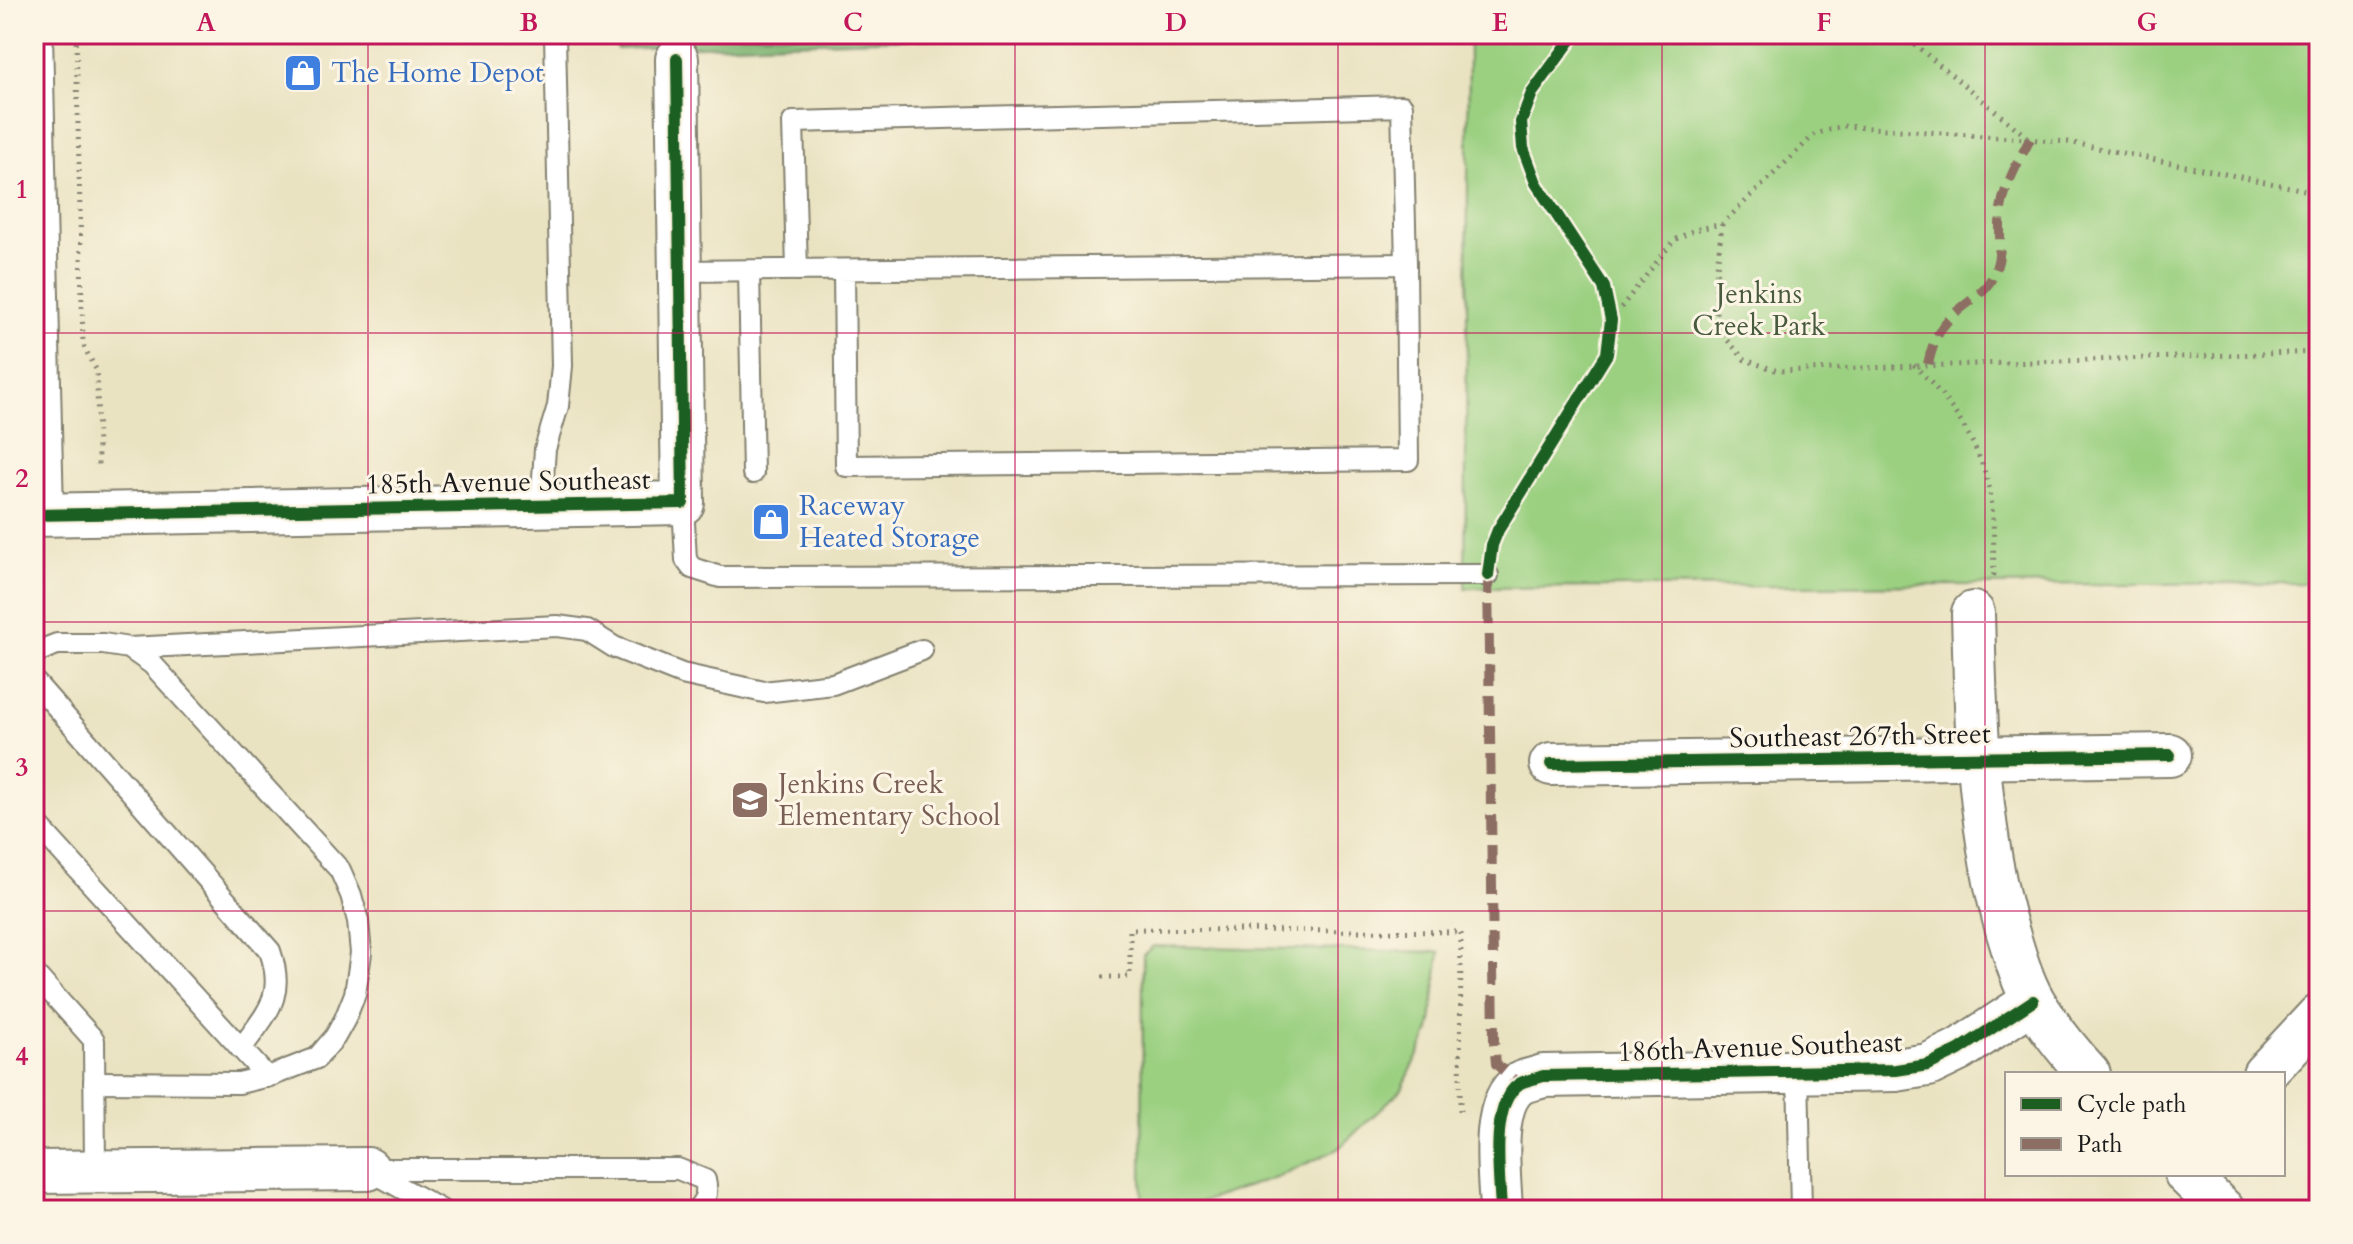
<svg xmlns="http://www.w3.org/2000/svg" width="2353" height="1244" font-family="Cardo,serif">
  <rect width="100%" height="100%" fill="#fcf5e5"/>
  <filter id="ink" filterUnits="userSpaceOnUse"><feTurbulence type="fractalNoise" baseFrequency=".0125" numOctaves="2"/><feDisplacementMap in="SourceGraphic" scale="16" xChannelSelector="R" yChannelSelector="G"/><feConvolveMatrix kernelMatrix="1 2 1 2 8 2 1 2 1" color-interpolation-filters="sRGB"/></filter>
  <filter id="wash" filterUnits="userSpaceOnUse"><feTurbulence type="fractalNoise" baseFrequency=".006" numOctaves="4" result="noise"/><feDisplacementMap in="SourceGraphic" scale="32" xChannelSelector="R" yChannelSelector="G"/><feGaussianBlur stdDeviation="1.8" result="paint"/><feColorMatrix in="noise" values="0 0 0 0 0 0 0 0 0 0 0 0 0 0 0 0 0 1.4 0 .05"/><feComposite in="paint" operator="in"/></filter>
  <g filter="url(#wash)">
    <rect width="100%" height="100%" fill="#eae3c2"/>
    <g fill="#9bd081" stroke="#5c764e" stroke-width="2">
      <path d="M1469,34H2319V583L1465,588Z"/>
      <path d="M1153,946L1440,952L1430,1030L1402,1089L1338,1149L1279,1176L1201,1202L1142,1210L1143,955Z"/>
    </g>
    <path fill="#7cb26f" stroke="#4c6746" stroke-width="2" d="M616,34H1056L617,49Z"/>
  </g>
  <g filter="url(#ink)">
    <g fill="none" stroke-linecap="round" stroke-linejoin="round">
      <defs>
        <g id="lane">
          <path d="M42,34L53,514"/>
          <path d="M797,270L793,122L1402,106L1406,264"/>
          <path d="M679,271L1406,264L1408,460L846,466L844,270"/>
          <path d="M749,271L753,473"/>
          <path d="M683,503L686,560L692,568L720,577L1488,575"/>
          <path d="M541,506L545,449L558,406L562,366L555,34"/>
          <path d="M129,648L557,626L587,630L614,647L682,674L764,692L833,684L922,650"/>
          <path d="M34,653L57,644H103L129,648L152,664L340,870L351,895L358,921L361,953L355,994L345,1019L335,1037L317,1058L273,1075L239,1083L94,1082"/>
          <path d="M34,681L270,951C286,997 267,1012 241,1049"/>
          <path d="M34,821L267,1077"/>
          <path d="M34,973L94,1040L95,1171"/>
          <path d="M1798,1071L1801,1210"/>
          <path d="M368,1169H678L705,1180C708,1193 706,1200 696,1210"/>
          <path d="M371,1171L441,1210"/>
        </g>
        <g id="street">
          <path d="M34,515L683,503L677,59"/>
          <path d="M1973,613C1976,721 1977,829 2008,933C2015,956 2022,981 2034,1002C2049,1027 2069,1052 2089,1074"/>
          <path d="M1551,764L2170,755"/>
          <path d="M2264,1074L2319,1015"/>
          <path d="M34,1172L368,1169"/>
          <path d="M2186,1174L2223,1210"/>
          <path d="M1501,1210C1500,1178 1489,1105 1519,1084C1525,1080 1536,1079 1543,1076L1896,1070L1928,1065L1959,1050L2033,1001"/>
        </g>
      </defs>
      <use href="#lane" stroke="#83806f" stroke-width="24"/>
      <use href="#street" stroke="#83806f" stroke-width="46"/>
      <g stroke="#83806f" stroke-width="5" stroke-dasharray="2 6" stroke-linecap="butt">
        <path d="M76,34L83,345L97,371L98,467"/>
        <path d="M1902,34L2028,138"/>
        <path d="M1722,224L1716,276V314L1723,335L1745,360L1778,371L2319,352"/>
        <path d="M1611,320L1674,240L1694,230L1722,224L1815,134L1843,126L2068,142L2319,193"/>
        <path d="M1914,365C1950,400 1980,443 1990,493C1995,518 1993,548 1994,574L1991,579"/>
        <path d="M1102,977H1130V929L1461,932L1460,1113"/>
      </g>
      <use href="#lane" stroke="#fff" stroke-width="20"/>
      <use href="#street" stroke="#fff" stroke-width="42"/>
      <g stroke="#8d6e63" stroke-width="10" stroke-dasharray="20 10" stroke-linecap="butt">
        <path d="M1928,364C1932,346 1938,328 1953,315C1967,302 1984,294 1993,276C2004,254 1998,232 2001,209C2005,184 2019,161 2030,139"/>
        <path d="M1488,575L1494,1041L1496,1064L1519,1084"/>
      </g>
      <defs>
        <g id="cycleway">
          <path d="M34,515L683,503L677,59"/>
          <path d="M1488,575L1492,545L1498,530L1607,354L1611,320L1604,287L1536,183L1523,148L1521,122L1532,93L1575,34"/>
          <path d="M1551,764L2170,755"/>
          <path d="M1501,1210C1500,1178 1489,1105 1519,1084C1525,1080 1536,1079 1543,1076L1896,1070L1928,1065L1959,1050L2033,1001"/>
        </g>
      </defs>
      <use href="#cycleway" stroke="#fcf5e5" stroke-width="17"/>
      <use href="#cycleway" stroke="#1b5e20" stroke-width="12"/>
    </g>
  </g>
  <path fill="none" stroke="#c2185b" stroke-width="2" stroke-opacity="0.55" d="M368,34V1210M691,34V1210M1015,34V1210M1338,34V1210M1662,34V1210M1985,34V1210M34,333H2319M34,622H2319M34,911H2319"/>
  <defs>
    <symbol id="shop-square" viewBox="-11 -11 22 22"><rect x="-9" y="-9" width="18" height="18" rx="4" fill="#3f7fe0" stroke="#fcf5e5"/><path d="M-5-2.5h2.3a2.7 3.5 0 0 1 5.4 0H5L5.5 6h-11ZM-1.5-2.5h3a1.5 2.3 0 0 0-3 0Z" fill="#fff"/></symbol>
    <symbol id="school-square" viewBox="-11 -11 22 22"><rect x="-9" y="-9" width="18" height="18" rx="4" fill="#8d6e63" stroke="#fcf5e5"/><path d="M0-5L7-2L0 1L-7-2ZM-4 1L0 2.5L4 1V4Q0 6-4 4Z" fill="#fff"/></symbol>
  </defs>
  <g fill-rule="evenodd">
    <use href="#shop-square" x="281" y="51" width="44" height="44"/>
    <use href="#shop-square" x="749" y="500" width="44" height="44"/>
    <use href="#school-square" x="728" y="778" width="44" height="44"/>
  </g>
  <g text-anchor="middle" dominant-baseline="central" stroke-width="6" stroke-linejoin="round" paint-order="stroke">
    <g font-size="28" fill="#366cbe" stroke="#fcf5e5" text-anchor="start">
      <text x="331" y="73">The Home Depot</text>
      <text x="799" y="506">Raceway<tspan x="799" dy="32">Heated Storage</tspan></text>
    </g>
    <g font-size="28" fill="#485b3f" stroke="#fcf5e5">
      <text x="1759" y="294">Jenkins<tspan x="1759" dy="32">Creek Park</tspan></text>
    </g>
    <g font-size="28" fill="#1c1c1c" stroke="#fcf5e5">
      <text transform="translate(508 482) rotate(-1)">185th Avenue Southeast</text>
      <text transform="translate(1860 736) rotate(-1)">Southeast 267th Street</text>
      <text transform="translate(1760 1047) rotate(-2)">186th Avenue Southeast</text>
    </g>
    <g font-size="28" fill="#785e54" stroke="#fcf5e5" text-anchor="start">
      <text x="778" y="784">Jenkins Creek<tspan x="778" dy="32">Elementary School</tspan></text>
    </g>
  </g>
  <rect width="2353" height="1244" fill="none" stroke="#fcf5e5" stroke-width="88"/>
  <rect x="2005" y="1072" width="280" height="104" fill="#fcf5e5" stroke="#a29e95" stroke-width="2"/>
  <rect x="2021" y="1098" width="40" height="12" fill="#1b5e20" stroke="#a29e95" stroke-width="2"/>
  <text x="2077" y="1112" font-size="24" fill="#1c1c1c">Cycle path</text>
  <rect x="2021" y="1138" width="40" height="12" fill="#8d6e63" stroke="#a29e95" stroke-width="2"/>
  <text x="2077" y="1152" font-size="24" fill="#1c1c1c">Path</text>
  <rect x="44" y="44" width="2265" height="1156" fill="none" stroke="#c2185b" stroke-width="3"/>
  <g font-size="26" text-anchor="middle" font-weight="bold" fill="#c2185b">
    <text x="206" y="31">A</text>
    <text x="529" y="31">B</text>
    <text x="853" y="31">C</text>
    <text x="1176" y="31">D</text>
    <text x="1500" y="31">E</text>
    <text x="1824" y="31">F</text>
    <text x="2147" y="31">G</text>
    <text x="22" y="198">1</text>
    <text x="22" y="487">2</text>
    <text x="22" y="776">3</text>
    <text x="22" y="1065">4</text>
  </g>
</svg>
